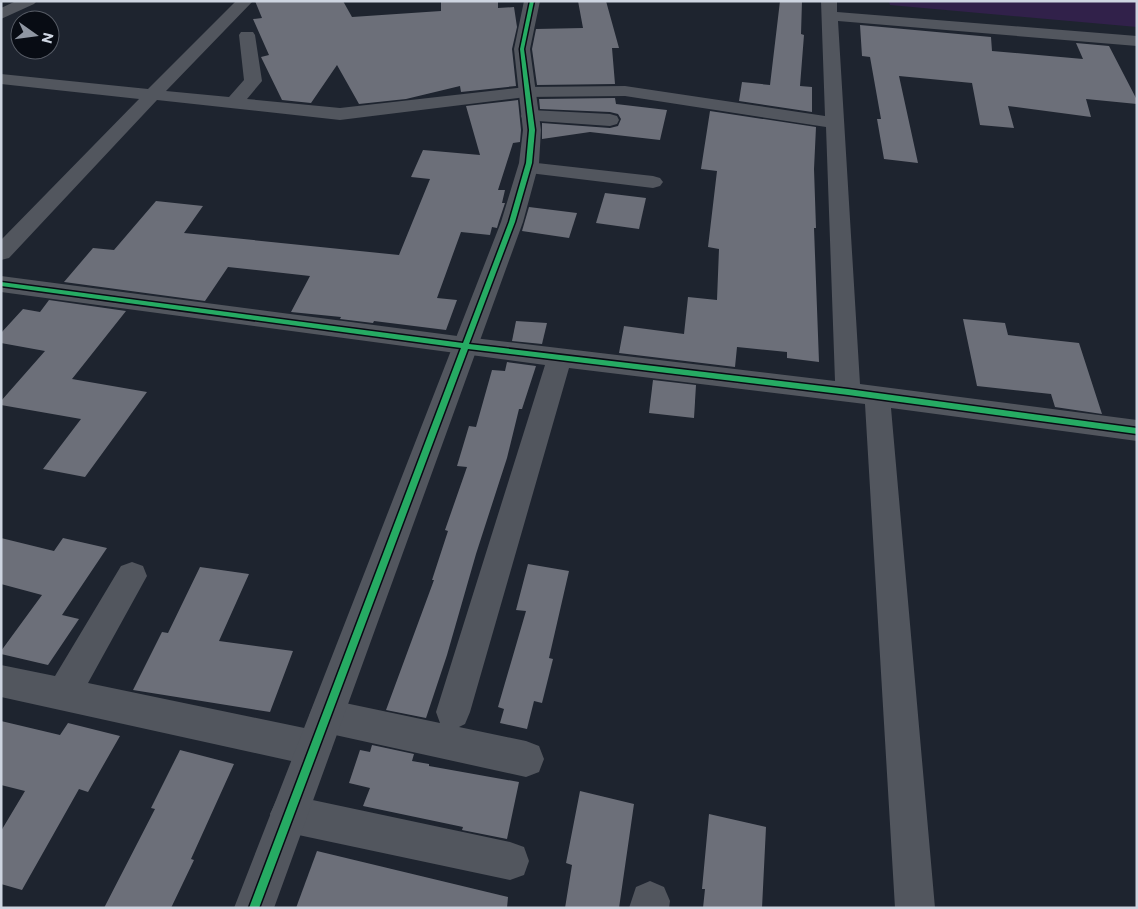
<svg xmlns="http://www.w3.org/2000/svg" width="1138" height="909" font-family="Commissioner,sans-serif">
  <rect width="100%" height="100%" fill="#1e242f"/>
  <path fill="#31214a" d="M889,1H1137V27L890,5Z"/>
  <g fill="#6c6f79">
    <path d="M255,1H343L352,17L441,11V1H498V8L514,7L517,27L512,49L516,86L461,92L460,86L406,99L359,104L337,65L311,103L282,100L261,57L269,55L253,19L262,18Z"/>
    <path d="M578,1H606L619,48H612L615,84L537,85L532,49L536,29L583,28Z"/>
    <path d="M780,1H802L801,34L804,35L800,86L812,87V112L739,101L742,82L770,85Z"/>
    <path d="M860,25L991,37L992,51L1083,59L1076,43L1109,46L1137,100V104L1086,99L1091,117L1008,106L1014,128L980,125L972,83L899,76L918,163L884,159L877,119H881L870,57L862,56Z"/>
    <path d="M615,98L616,104L667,110L660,140L590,132L542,139V123L610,128L618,126L621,119L618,114L610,112L540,109L539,99Z"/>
    <path d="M518,100L521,130L520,142L513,143L498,190H505L502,203H505L499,221L497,228L492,227L490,235L461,232L437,298L457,300L446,330L374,321L373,323L340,319L341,317L291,312L310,276L228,267L205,301L64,282L93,248L114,250L156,201L203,206L184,233L399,255L430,179L411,177L423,150L480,155L466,106Z"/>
    <path d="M710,111L816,127L814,169L816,228H814L819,362L787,358V352L737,347L735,367L619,353L624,326L684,334L688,297L717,300L719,249L708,247L717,171L701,169Z"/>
    <path d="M605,193L646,198L639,229L596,223Z"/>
    <path d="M529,207L577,213L569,238L522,231Z"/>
    <path d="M49,300L126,311L72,379L147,392L85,477L43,469L81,419L1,405V401L45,351L1,343V333L23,309L40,312Z"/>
    <path d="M963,319L1005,323L1008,335L1079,343L1102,414L1055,407L1051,394L977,386Z"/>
    <path d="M516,321L547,323L542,344L512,341Z"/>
    <path d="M507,362L536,366L522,409H519L507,458L476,554L447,655L426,718L386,710L434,580H432L448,531L445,530L467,467L457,466L469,426L476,427L492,370L505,371Z"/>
    <path d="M653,380L696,385L694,418L649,413Z"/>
    <path d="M1,538L54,551L63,538L107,548L62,615L79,619L48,665L1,654V651L42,595L1,584Z"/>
    <path d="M528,564L569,571L549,658L553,659L542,703L534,701L527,729L500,723L504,709L498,707L526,611L516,610Z"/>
    <path d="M200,567L249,574L219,641L293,651L270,712L133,690L162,632L168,633Z"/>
    <path d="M1,721L60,735L68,723L120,736L88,792L79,789L22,890L1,884V831L25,791L1,785Z"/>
    <path d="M372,745L414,754L412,761L429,764V766L519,782L507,839L462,830L463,827L363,806L370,788L349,783L360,750L370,752Z"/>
    <path d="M180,750L234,764L191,859L194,860L171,908H104L155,809L151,808Z"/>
    <path d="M580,791L634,804L619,908H565L572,865L566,863Z"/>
    <path d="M709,814L766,827L762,908H703L705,889H702Z"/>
    <path d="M317,851L508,897L507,908H296Z"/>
  </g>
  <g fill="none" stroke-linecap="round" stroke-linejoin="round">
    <g fill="#52565e" fill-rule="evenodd">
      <path d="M236,1H253L166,91L229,97L244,80L239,35L241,32H253L255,35L262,81L247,99L340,108L526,87L625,86L825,116L821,1H837V12L1137,36V46L838,21L860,384L1137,420V441L891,408L935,908H895L865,404L569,368L470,712L465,724L459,727L526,741L539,746L544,759L539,772L526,777L326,733L314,728L309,716L314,704L326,699L440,723L436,712L545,365L1,292V276L465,337L835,381L826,127L625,96L526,97L340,120L157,100L9,258L1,260V240L139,99L1,84V74L148,89Z"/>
      <path d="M530,110L610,114L617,116L619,120L617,124L610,126L523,120L521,116L523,112Z"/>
      <path d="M528,162L653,176L660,178L663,182L660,186L653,188L521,172L518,168L521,164Z"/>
      <path d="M132,562L143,566L147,576L88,683L314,730L326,736L332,748L326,760L314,766L1,697V665L55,676L121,566Z"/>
      <path d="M289,795L510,842L524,847L529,861L524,875L510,880L289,833L276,827L270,814L276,801Z"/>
      <path d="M650,881L664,887L670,901L669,908H629L636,887Z"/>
    </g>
    <g fill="#52565e" fill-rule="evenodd">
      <path d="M16,1H37L34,4L1,19V8Z"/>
      <path d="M524,1H540L530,49L541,130L539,163L523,222L274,908H234L501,222L519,163L523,130L514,49Z"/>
    </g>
    <defs>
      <path id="cycleway" d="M530,1H534L524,49L535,130L532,163L515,222L469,344L848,389L1137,428V434L848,395L468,349L259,908H249L461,348L1,286V282L463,343L509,222L526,163L529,130L520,49Z"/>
    </defs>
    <use href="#cycleway" stroke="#080c14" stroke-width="3"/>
    <use href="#cycleway" fill="#26ab63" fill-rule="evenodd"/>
  </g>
  <rect width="1138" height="909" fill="none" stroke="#ced5e1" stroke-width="5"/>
  <g transform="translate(35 35) rotate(104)"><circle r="24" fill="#080c14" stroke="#575c66"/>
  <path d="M0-4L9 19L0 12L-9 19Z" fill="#9097a3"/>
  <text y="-8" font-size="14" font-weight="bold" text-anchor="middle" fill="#ced5e1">N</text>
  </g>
</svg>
